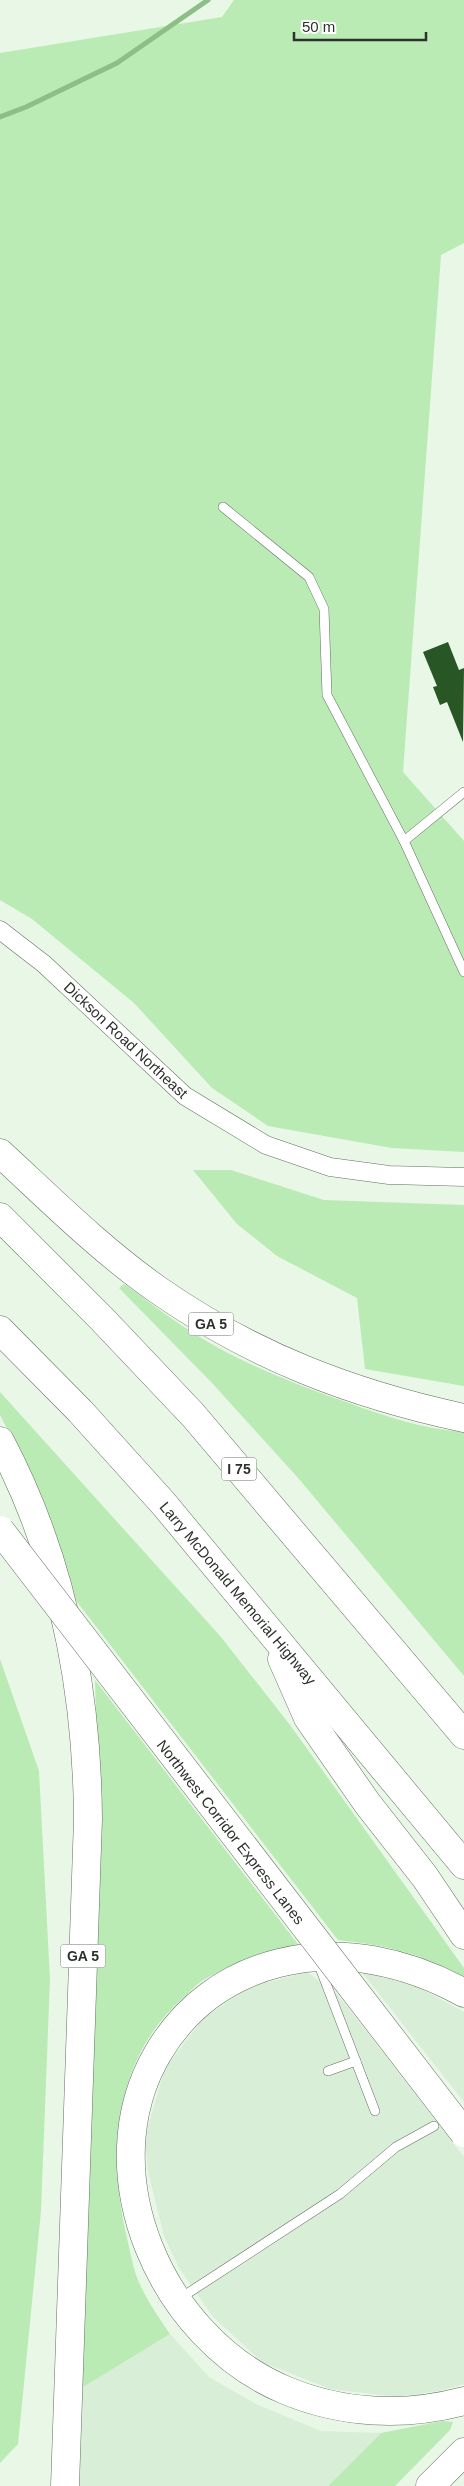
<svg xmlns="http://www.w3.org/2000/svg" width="464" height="2486" font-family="Arial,sans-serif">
  <rect width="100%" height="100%" fill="#e8f7e6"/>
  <g fill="#d9eed7">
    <path d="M361,1971L409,1982L464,2012V2102Z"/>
    <path d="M307,1972L338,1995L464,2157V2384L444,2390L397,2397L330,2389L262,2362L213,2317L179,2268L164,2236L148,2172L145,2137L165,2068L203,2019L249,1987Z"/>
    <path d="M170,2334L209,2377L256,2404L321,2431L381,2433L328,2486H76L80,2389Z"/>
  </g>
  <g fill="#baebb5">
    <path d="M234,0H464V243L441,255L403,772L464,841V1152L392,1148L268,1126L212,1088L134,1003L32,919L0,900V53L222,17Z"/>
    <path d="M193,1170H231L324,1200L464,1205V1386L365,1369L357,1298L277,1256L237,1224Z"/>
    <path d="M124,1284C150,1303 175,1322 203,1339C248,1366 300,1386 349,1403C387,1417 424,1429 464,1432V1676L299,1479L212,1383L119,1288Z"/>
    <path d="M0,1392L221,1637L290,1725L464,1968V1981C428,1953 382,1945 338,1940L74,1598L68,1572L31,1475L0,1415Z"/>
    <path d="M0,1659L39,1771L50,1979L41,2211L18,2444L0,2463Z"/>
    <path d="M95,1680L300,1947C267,1953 236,1961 207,1978C198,1982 191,1991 184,1997C114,2057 107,2154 127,2238C130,2250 132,2263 136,2275C144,2296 157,2315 170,2334L80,2389L97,1748Z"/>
    <path d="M442,2421L453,2422L450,2430L395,2486H328L381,2433Z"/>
  </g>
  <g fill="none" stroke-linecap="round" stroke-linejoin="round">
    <path stroke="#8cbe86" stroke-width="5" d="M0,117L26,107L117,63L208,0"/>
  </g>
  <path fill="#285624" d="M448,642L459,670L464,668L463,742L447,702L440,705L433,687L437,686L423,652Z"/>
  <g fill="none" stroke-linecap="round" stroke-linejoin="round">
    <defs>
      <g id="lane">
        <path d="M223,507L309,577L324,609L327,695L404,841L464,972"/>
        <path d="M404,841L464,792"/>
        <path d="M317,1960L375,2111"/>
        <path d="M328,2071L356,2061"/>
        <path d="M179,2299L340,2194L396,2147L434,2126"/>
      </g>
      <path id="street" d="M0,930L44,964L185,1096L266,1145L330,1167L389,1175L464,1177"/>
      <g id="highway">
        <path d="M0,1153C51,1200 101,1250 158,1290C253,1356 352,1394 464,1418"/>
        <path d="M0,1217L102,1319L193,1415L464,1735"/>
        <path d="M0,1330L80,1411L163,1503L464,1865"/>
        <path d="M0,1441C62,1558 87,1688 88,1819L65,2486"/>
        <path d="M282,1659L308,1718L367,1803L425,1877L464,1935"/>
        <path d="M464,1993C408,1962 342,1947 279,1963C227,1976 185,2007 158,2053C88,2172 161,2338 285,2390C342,2414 404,2417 464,2401"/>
        <path d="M430,2486L464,2452"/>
      </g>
    </defs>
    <use href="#lane" stroke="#637061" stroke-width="10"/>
    <use href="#street" stroke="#637061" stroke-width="19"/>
    <use href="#highway" stroke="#637061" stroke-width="29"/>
    <use href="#lane" stroke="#fff" stroke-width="9"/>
    <use href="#street" stroke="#fff" stroke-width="18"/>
    <use href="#highway" stroke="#fff" stroke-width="28"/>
    <defs>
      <path id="highway-bridge" d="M0,1530L464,2133"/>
    </defs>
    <use href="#highway-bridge" stroke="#637061" stroke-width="29" stroke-linecap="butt"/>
    <use href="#highway-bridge" stroke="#fff" stroke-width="28"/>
  </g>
  <g text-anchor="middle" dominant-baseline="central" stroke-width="5" stroke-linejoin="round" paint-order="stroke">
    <g fill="#fff" stroke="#6b706b" stroke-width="1">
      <rect x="188.5" y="1312.5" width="45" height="23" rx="4"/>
      <rect x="221.5" y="1457.5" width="35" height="23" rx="4"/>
      <rect x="60.5" y="1944.5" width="45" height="23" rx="4"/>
    </g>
    <g font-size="14" font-weight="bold" fill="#2c322b">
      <text x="211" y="1324">GA 5</text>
      <text x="239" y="1469">I 75</text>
      <text x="83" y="1956">GA 5</text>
    </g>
    <g font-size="15" fill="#2c322b" stroke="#fff">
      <text transform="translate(126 1040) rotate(43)">Dickson Road Northeast</text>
      <text transform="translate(238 1593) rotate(50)">Larry McDonald Memorial Highway</text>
      <text transform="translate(231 1832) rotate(52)">Northwest Corridor Express Lanes</text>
    </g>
  </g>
  <path d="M294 32v8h132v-8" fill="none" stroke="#2c322b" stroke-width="2.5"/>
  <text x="302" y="32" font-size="15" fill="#2c322b" stroke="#ffffff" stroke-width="4" paint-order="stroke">50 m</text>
</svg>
